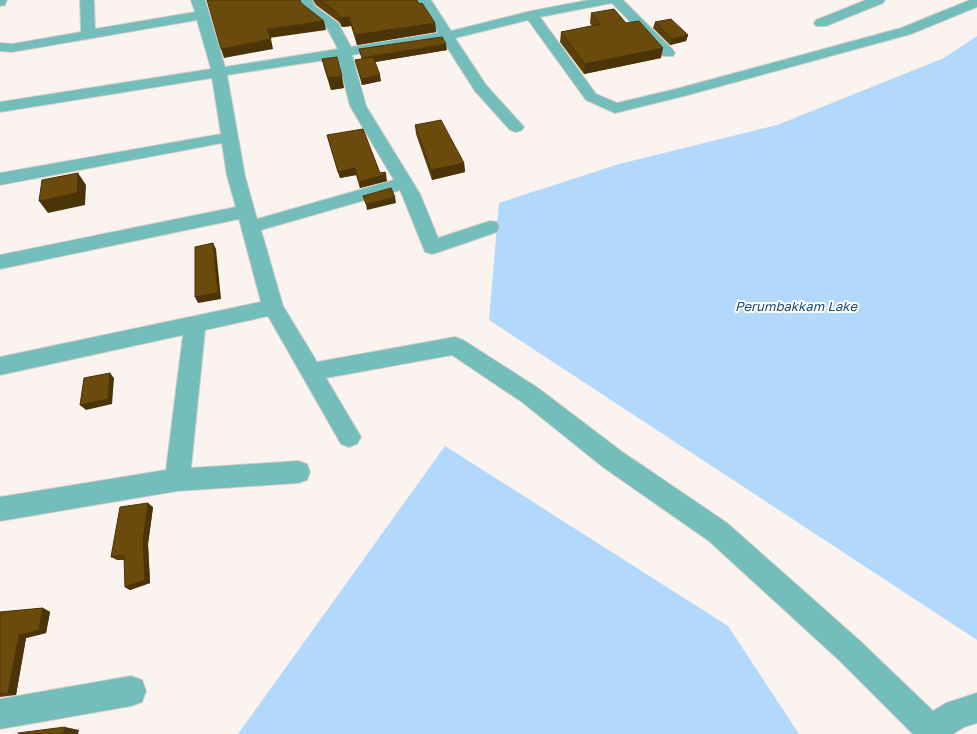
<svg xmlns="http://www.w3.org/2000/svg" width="977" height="734" font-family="'Golos Text',sans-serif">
  <rect width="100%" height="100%" fill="#faf3f0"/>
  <g fill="#b2d8fc">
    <path d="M977,36V640L489,320L499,203L619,164L777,125L944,58Z"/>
    <path d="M445,446L728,626L799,734H238Z"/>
  </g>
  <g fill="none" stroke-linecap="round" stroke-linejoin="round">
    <defs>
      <g id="minor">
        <path d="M0,0H7L5,5L0,6Z"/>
        <path d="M80,0H94L95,29L195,12L191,0H205L225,67L338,49L327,28L304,11L298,0H312L315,6L338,23L351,47L438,33L417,0H431L451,31L531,11L589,0H623L673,50L675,53L673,56H663L612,3L540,17L596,94L617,103L676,89L901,28L970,0H977V7L911,34L684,96L615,113L586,100L528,20L455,38L486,85L524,127L522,130L516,132L510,130L475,91L443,41L352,55L366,106L420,194L438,238L490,221L497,222L499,227L497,232L439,252L432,254L425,252L400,190L261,230L283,306L317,362L455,337L463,340L538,388L621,451L727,523L859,640L933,711L946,703L977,693V723L964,727L953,734H913L839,660L709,541L603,467L522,402L452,355L326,378L361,437L357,444L349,447L341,444L268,316L205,330L191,468L298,461L307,464L310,472L307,480L298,483L177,491L0,521V497L166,470L183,335L0,375V357L261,302L239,219L0,269V255L236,207L227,176L222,143L0,185V173L221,134L212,78L0,112V102L211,69L197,20L12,52L0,51V43L12,44L81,32ZM338,58L350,106L394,180L257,219L245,176L227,75Z"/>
        <path d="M866,0H885L883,3L826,26H816L814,23L816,20Z"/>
        <path d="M131,676L142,680L146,691L142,702L131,706L0,729V699Z"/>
      </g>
    </defs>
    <use href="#minor" stroke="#d5ceca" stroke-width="2"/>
    <use href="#minor" fill="#73beba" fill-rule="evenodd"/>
  </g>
  <g fill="#5c400a">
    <path d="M313,0H417L419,4L435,23L436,32L357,45L351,26L342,27L339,22L316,5Z"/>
    <path d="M591,13L661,58L584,74L560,42L561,32L592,26L590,23Z"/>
    <path d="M655,22L688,35L686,41L670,45L653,28Z"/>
    <path d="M359,49L447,50L375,62L381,81L362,85L355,60L362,59Z"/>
    <path d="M322,59L344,88L331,90L325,71Z"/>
    <path d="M415,125L464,163L465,172L432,180L416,134Z"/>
    <path d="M327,135L380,173L387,181L360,188L356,175L340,178Z"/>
    <path d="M153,507L148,544L150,583L130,590L125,587L124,560H117L111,557Z"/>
    <path d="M43,608L50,612L46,633L26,638L16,695L0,697V612Z"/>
  </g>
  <g fill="#4b3408">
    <path d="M349,17L351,26L342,27L340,18Z"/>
    <path d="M324,21L326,30L269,38L267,29Z"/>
    <path d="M435,23L436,32L357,45L355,35Z"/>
    <path d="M688,35L686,41L670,45L672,39Z"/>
    <path d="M271,39L273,49L224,58L221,49Z"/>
    <path d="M446,44L447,50L363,64L362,58Z"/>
    <path d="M663,48L661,58L584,74L585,64Z"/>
    <path d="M380,75L381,81L362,85L361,79Z"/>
    <path d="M342,76L344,88L331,90L328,78Z"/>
    <path d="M464,163L465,172L432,180L431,170Z"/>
    <path d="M355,168L356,175L340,178L338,172Z"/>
    <path d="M78,173L86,185L85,205L48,213L39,201Z"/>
    <path d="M386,174L387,181L360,188L359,182Z"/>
    <path d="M395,197L396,203L367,210L366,204Z"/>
    <path d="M213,243L216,249L221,299L198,303L195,297Z"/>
    <path d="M110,373L114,378L112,404L86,410L80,405Z"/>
    <path d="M148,503L153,507L148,544L150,583L130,590L125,587L143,540Z"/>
    <path d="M43,608L50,612L46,633L26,638L16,695L8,693L19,635Z"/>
    <path d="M65,727L79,730L78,734H63Z"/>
  </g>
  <g fill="#6b4b0c" stroke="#4b3408">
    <path d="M207,0H300L301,3L324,21L267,29L271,39L221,49Z"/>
    <path d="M320,0H417L419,4L422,3L435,23L355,35L349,17L340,18L337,13Z"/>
    <path d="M614,9L626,23L639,21L663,48L585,64L561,32L601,24L591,13Z"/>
    <path d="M671,19L688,35L672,39L655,22Z"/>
    <path d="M442,37L446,44L362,58L359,49Z"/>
    <path d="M337,57L342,76L328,78L322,59Z"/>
    <path d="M373,57L380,75L361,79L355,60Z"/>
    <path d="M441,120L464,163L431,170L415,125Z"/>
    <path d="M363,129L380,173L385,172L386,174L359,182L355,168L338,172L327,135Z"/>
    <path d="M78,173L77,193L39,201L42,180Z"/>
    <path d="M391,188L395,197L366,204L363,196Z"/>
    <path d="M213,243L218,293L195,297V247Z"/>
    <path d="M110,373L108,399L80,405L84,378Z"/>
    <path d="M148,503L143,540L145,580L125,587L124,555L111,557L120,507Z"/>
    <path d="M43,608L39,630L19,635L8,693L0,694V612Z"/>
    <path d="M65,727L63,734H18V733Z"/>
  </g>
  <g text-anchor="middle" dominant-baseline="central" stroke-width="4" stroke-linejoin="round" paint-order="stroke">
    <g font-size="13" font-style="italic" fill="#1c4b71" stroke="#fff">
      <text x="796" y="306">Perumbakkam Lake</text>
    </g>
  </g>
</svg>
